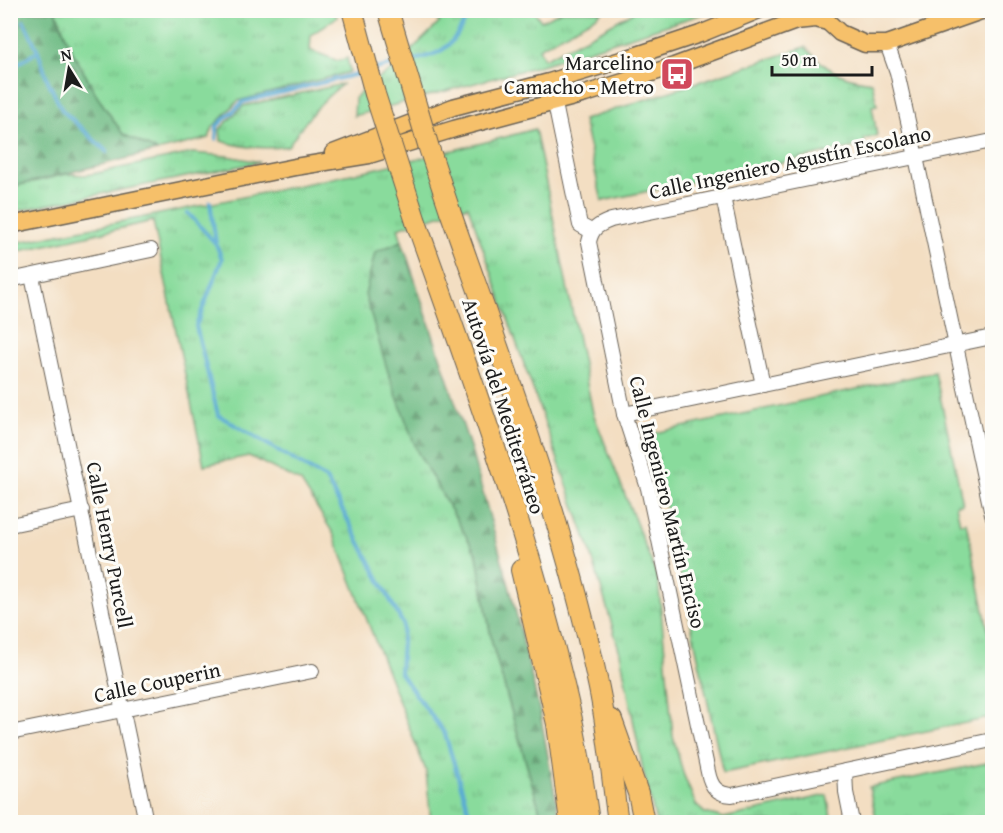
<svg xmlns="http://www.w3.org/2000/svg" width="1003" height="833" font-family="'Gentium Book Plus',serif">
  <defs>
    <pattern id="grass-tufts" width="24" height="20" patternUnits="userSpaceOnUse" patternTransform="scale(1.5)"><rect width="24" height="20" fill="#89db9c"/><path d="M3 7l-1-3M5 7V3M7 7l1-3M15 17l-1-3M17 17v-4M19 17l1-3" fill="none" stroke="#76bb86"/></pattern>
    <pattern id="forest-firs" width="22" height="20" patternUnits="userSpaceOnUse" patternTransform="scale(1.5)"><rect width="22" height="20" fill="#6ebb84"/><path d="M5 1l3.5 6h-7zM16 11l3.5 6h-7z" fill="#5a976b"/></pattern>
  </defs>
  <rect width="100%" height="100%" fill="#fdfcf7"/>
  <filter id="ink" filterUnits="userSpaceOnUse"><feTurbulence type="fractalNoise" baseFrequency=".0167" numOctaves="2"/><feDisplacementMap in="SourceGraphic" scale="12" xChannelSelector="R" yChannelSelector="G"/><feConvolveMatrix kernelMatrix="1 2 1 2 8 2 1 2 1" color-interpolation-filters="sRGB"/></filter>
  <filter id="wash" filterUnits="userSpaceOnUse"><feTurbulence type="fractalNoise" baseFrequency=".008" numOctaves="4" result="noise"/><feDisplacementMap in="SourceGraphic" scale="24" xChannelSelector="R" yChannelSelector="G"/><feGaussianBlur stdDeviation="1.35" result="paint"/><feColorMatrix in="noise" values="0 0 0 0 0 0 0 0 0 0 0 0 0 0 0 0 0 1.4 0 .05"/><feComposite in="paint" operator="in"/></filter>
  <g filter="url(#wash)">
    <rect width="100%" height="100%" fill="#f3dec2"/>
    <g fill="url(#grass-tufts)" stroke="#527c5c" stroke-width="1.5">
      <path d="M56,11H335L337,17L311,35L310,50L338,61L347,58L350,72L238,101L213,127L209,138L157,151L123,135L97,96L70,47Z"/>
      <path d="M423,11H534L541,21L561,11H602L597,16L539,48L544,59L601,30L635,11H712L538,66L354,116L355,98L369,84L389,72L440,22Z"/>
      <path d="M805,47C828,71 839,78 872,82L877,105L872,106L877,136L864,139L865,145L602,201L583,120Z"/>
      <path d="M343,84C320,101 305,122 288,146C264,150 244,148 221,141L220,129L243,106Z"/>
      <path d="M535,129L593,413L658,579L673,736L683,773L696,805L705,813L724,818L827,795L832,822H656L643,770L620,653L591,553L468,206L398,228L402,241L375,252L417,451L477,555L492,643L543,822H431L426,771L333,533L301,482L249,456L204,465L153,221L11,253L10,244C186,208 362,176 535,129Z"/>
      <path d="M192,153L227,156L260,162L11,212V187L67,174L87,175Z"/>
      <path d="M935,372L963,504L956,505L960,524L966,522L992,649V708L988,709L990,718L723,773L689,615L696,613L692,591L684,592L650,434Z"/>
      <path d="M992,762V822H877L869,787Z"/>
    </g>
    <g fill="url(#forest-firs)" stroke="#456c50" stroke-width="1.5">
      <path d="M10,11H56L70,47L97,96L123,134L157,151L11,187Z"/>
      <path d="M402,241L470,447L512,596L540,713L560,822H543L492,643L477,555L417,451L388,372L365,295L375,252Z"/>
    </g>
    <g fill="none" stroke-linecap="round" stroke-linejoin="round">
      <g stroke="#58aad3" stroke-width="4">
        <path d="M24,21L38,51L48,81L62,110L107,152"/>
        <path d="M410,61C435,55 448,52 461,28C465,22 467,18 466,10"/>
        <path d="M10,69L38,51"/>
        <path d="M375,69L397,64"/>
        <path d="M216,139L217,126L243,102L362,73"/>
        <path d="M210,202L216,243"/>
        <path d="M188,213L216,244L222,259L196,326L218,415L326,479L403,624L400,673L445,734L472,822"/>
      </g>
    </g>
  </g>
  <g filter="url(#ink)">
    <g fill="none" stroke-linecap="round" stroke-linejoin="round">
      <defs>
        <g id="minor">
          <path d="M887,44L897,72L916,157L992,515"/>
          <path d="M555,104L580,225L591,231"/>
          <path d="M992,141L611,220C598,225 592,228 589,242L624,414L648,488L708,772C711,787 717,794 732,795L992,740"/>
          <path d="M723,197L763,385"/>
          <path d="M32,276L146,822"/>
          <path d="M10,280L151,250"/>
          <path d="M624,414L992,337"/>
          <path d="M10,525L82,510"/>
          <path d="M10,733L312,671"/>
          <path d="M845,771L846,792L852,822"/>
        </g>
        <g id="major">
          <path d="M822,14L828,22L840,33L865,44H887L984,10"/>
          <path d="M333,153L453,107L549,82L631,57L700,34L759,10"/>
          <path d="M10,225L295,167L369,155L454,129L585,94L674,66L796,21L815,19L828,22"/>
        </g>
        <g id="highway">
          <path d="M450,211C504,365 563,519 597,679C608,726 611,775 618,822"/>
          <path d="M416,222C474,384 533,547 571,715C579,750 584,787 589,822"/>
          <path d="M521,570L557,724L570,822"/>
          <path d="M612,720L638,793L644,822"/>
        </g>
      </defs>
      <use href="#minor" stroke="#676056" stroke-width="16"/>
      <use href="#major" stroke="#676056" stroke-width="19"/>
      <use href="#highway" stroke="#676056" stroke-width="22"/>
      <use href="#minor" stroke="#fff" stroke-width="14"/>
      <use href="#major" stroke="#f6c06b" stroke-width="16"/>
      <use href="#highway" stroke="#f6c06b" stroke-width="20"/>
      <defs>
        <g id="highway-bridge">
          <path d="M388,10L429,148L450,211"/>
          <path d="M353,13L375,94L416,222"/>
        </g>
      </defs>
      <use href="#highway-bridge" stroke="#676056" stroke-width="22" stroke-linecap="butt"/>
      <use href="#highway-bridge" stroke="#f6c06b" stroke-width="20"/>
    </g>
  </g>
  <defs>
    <symbol id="bus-square" viewBox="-11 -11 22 22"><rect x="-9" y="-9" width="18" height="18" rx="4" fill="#d1495b" stroke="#fdfcf7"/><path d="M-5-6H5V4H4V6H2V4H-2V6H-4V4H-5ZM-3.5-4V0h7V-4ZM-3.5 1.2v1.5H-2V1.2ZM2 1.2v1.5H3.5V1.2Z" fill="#fff"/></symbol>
  </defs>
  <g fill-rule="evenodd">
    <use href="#bus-square" x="658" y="55" width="38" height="38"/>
  </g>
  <g text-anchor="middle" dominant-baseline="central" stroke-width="6" stroke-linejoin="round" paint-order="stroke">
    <g font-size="21" fill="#1c1c1c" stroke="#fdfcf7" text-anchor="end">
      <text x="654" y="62">Marcelino<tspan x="654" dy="24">Camacho - Metro</tspan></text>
    </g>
    <g font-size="21" fill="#1c1c1c" stroke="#fdfcf7">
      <text transform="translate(790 162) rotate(-12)">Calle Ingeniero Agustín Escolano</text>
      <text transform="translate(504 406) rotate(72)">Autovía del Mediterráneo</text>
      <text transform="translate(668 502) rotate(76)">Calle Ingeniero Martín Enciso</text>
      <text transform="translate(110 545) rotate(79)">Calle Henry Purcell</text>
      <text transform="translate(157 682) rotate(-12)">Calle Couperin</text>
    </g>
  </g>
  <rect width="1003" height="833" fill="none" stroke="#fdfcf7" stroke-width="36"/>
  <g transform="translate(69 69) rotate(349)" stroke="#fdfcf7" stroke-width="4.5" paint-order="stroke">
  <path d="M0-4.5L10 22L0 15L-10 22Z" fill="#1c1c1c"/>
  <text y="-9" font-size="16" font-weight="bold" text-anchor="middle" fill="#1c1c1c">N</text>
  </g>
  <path d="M772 66v9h100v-9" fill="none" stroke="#1c1c1c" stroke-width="3"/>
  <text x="781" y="66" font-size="18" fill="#1c1c1c" stroke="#fdfcf7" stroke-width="4.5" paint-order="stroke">50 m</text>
</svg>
